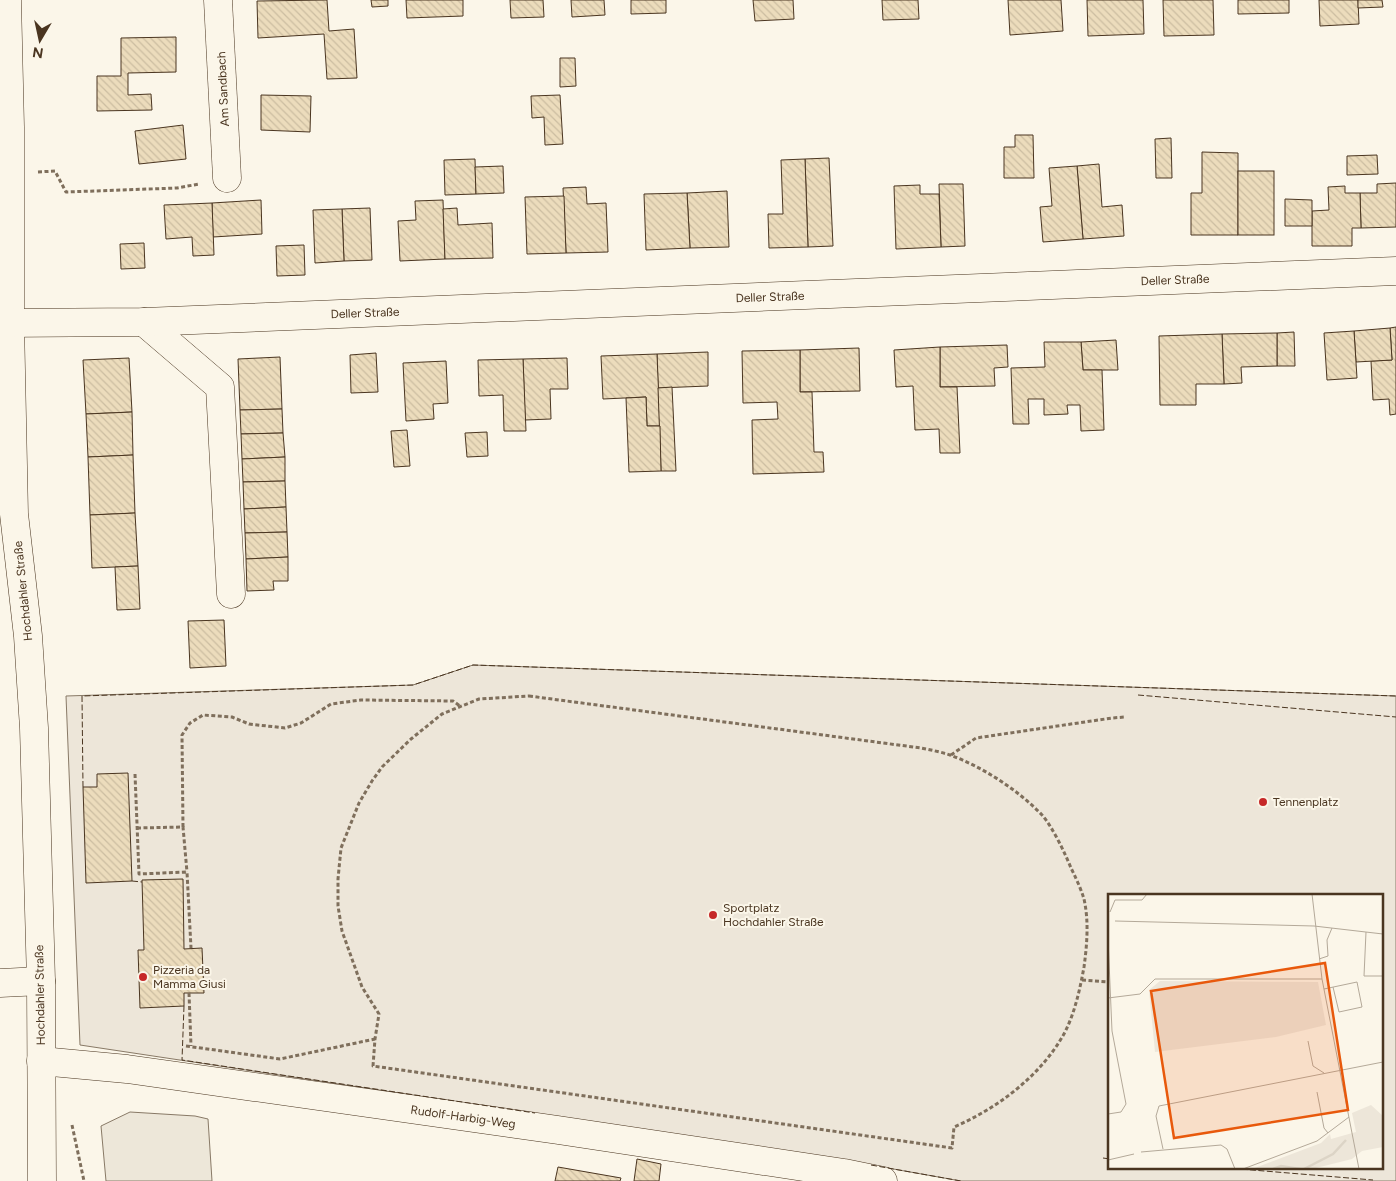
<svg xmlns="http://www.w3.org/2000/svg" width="1396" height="1181" font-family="Figtree,sans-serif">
  <defs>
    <pattern id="building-back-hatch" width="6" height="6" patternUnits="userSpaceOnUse" patternTransform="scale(1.25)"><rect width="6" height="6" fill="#ecdcbc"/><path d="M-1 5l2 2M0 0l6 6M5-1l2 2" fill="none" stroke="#ccbda1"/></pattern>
  </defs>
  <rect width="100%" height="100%" fill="#fbf6e9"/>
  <path fill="#ede6d9" stroke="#887966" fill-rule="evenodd" d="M473,665L1396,696V1181H961L837,1159L80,1045L66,696L413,685ZM1110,895H1382V1167H1110Z"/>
  <path fill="#ede7d9" stroke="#887966" d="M130,1112L195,1116L208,1119L212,1181H106L101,1126Z"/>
  <g fill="url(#building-back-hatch)" stroke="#4a3520">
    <path d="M327,0L329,31L354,29L357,78L327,79L324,34L258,38L257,1Z"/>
    <path d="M371,0H388V6L372,7Z"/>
    <path d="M406,0H463V16L407,18Z"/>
    <path d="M510,0H543L544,17L511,18Z"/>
    <path d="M571,0H604L605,15L572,17Z"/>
    <path d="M631,0H666V13L631,14Z"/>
    <path d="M753,0H793L794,19L755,21Z"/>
    <path d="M882,0H918L919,19L883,20Z"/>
    <path d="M1008,0H1061L1063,31L1010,35Z"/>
    <path d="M1087,0H1143L1144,34L1088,36Z"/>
    <path d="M1163,0H1213L1214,35L1164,36Z"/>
    <path d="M1238,0H1289V13L1238,14Z"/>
    <path d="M1319,0H1358L1359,24L1320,26Z"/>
    <path d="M1358,0H1382L1383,7L1358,8Z"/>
    <path d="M176,37V72L128,73V95L151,94L152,110L97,111V76H121V38Z"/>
    <path d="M560,58H575L576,86L560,87Z"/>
    <path d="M261,95L311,96L310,132L261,130Z"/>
    <path d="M560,95L563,144L545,145L544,117L532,118L531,96Z"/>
    <path d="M183,125L186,159L139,164L135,131Z"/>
    <path d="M1015,135H1033L1034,178H1004V147H1015Z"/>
    <path d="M1171,138L1172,178H1156L1155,139Z"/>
    <path d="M1202,152L1238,153V235H1191V193H1202Z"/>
    <path d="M1377,155L1378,174L1347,175V156Z"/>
    <path d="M829,158L833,246L808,247L805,159Z"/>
    <path d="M475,159L476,194L445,195L444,160Z"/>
    <path d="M805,159L808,247L769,248L768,214H783L781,160Z"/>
    <path d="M1099,164L1102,207L1122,205L1124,236L1083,239L1077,166Z"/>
    <path d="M503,166L504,193L476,194L475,167Z"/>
    <path d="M1077,166L1083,239L1043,242L1040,207L1052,206L1049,168Z"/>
    <rect x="1238" y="171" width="36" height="64"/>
    <path d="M1396,183V227L1361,228L1360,193H1377V184Z"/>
    <path d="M939,184H963L965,246L941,247Z"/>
    <path d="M920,185V194H939L941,247L896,249L894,186Z"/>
    <path d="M1345,186V193H1360L1361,228H1352V246H1312V211L1329,210L1328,187Z"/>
    <path d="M586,187L587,204L606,203L608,252L566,253L563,188Z"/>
    <path d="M727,191L729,247L690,248L687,193Z"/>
    <path d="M687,193L690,248L646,250L644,194Z"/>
    <path d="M564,196L566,253L527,254L525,197Z"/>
    <path d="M1285,199L1312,200V226H1285Z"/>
    <path d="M261,200L262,234L213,237L212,203Z"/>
    <path d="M443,200L445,259L400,261L398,221L416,220L415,201Z"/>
    <path d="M212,203L214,255L193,256L192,237L166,239L164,205Z"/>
    <path d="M370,208L372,260L344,261L342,209Z"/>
    <path d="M457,208L458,225L492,223L493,258L445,259L443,209Z"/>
    <path d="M342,209L344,261L315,263L313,210Z"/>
    <path d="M144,243L145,268L121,269L120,244Z"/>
    <path d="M304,245L305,275L277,276L276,246Z"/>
    <path d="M1396,327V414L1390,415L1389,399L1373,400L1371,361L1392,360L1390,328Z"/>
    <path d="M1390,328L1392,360L1356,362L1354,331Z"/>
    <path d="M1354,331L1357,378L1327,380L1324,333Z"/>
    <path d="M1294,332L1295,366H1277V333Z"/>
    <path d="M1277,333V366L1241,367L1242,383L1224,384L1222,334Z"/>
    <path d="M1222,334L1224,384H1196V405H1160L1159,336Z"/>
    <path d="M1116,340L1118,370H1083L1081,342Z"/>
    <path d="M1044,342H1081L1083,370H1102L1104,430L1081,431L1080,405H1067L1068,414L1044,415V399H1028L1029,424H1013L1011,368L1045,367Z"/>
    <path d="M1007,345L1008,367L994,368L995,386L940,387V347Z"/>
    <path d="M940,347V387H957L960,453H940L939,429L915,430L913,386L896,387L894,350Z"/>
    <path d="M859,348L860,391L800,392V350Z"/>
    <path d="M800,350V392H812L814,452H823L824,472L753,474L752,420L778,419L777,402L743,403L742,351Z"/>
    <path d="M708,352V386L658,388L657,354Z"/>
    <path d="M376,353L378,392L351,393L350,355Z"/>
    <path d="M657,354L660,426H647L646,397L603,399L601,356Z"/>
    <path d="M280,357L282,409L240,410L238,359Z"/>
    <path d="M129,358L132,412L86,414L83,360Z"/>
    <path d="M567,358L568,389H550L551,419L525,420L523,359Z"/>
    <path d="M523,359L526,431H504L503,395L479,396L478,360Z"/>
    <path d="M446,361L448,403L433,404L434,419L406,421L403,363Z"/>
    <path d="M672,387L676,471H661L658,388Z"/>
    <path d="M646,397L647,426H660L661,471L629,472L626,398Z"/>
    <path d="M282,409L283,433L241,434L240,410Z"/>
    <path d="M132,412L133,455L88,457L86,414Z"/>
    <path d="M407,430L410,466L394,467L391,431Z"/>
    <path d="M487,432L488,456L467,457L465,433Z"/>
    <path d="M283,433L285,457L242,459L241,434Z"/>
    <path d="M133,455L135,513L90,515L88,457Z"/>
    <path d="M285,457V481L243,482L242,459Z"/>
    <path d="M285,481L286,507L244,509L243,482Z"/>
    <path d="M286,507L287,532L245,533L244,509Z"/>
    <path d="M135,513L138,566L92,568L90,515Z"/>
    <path d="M287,532L288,557L246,559L245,533Z"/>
    <path d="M288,557V581H273L274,590L247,591L246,559Z"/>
    <path d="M138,566L140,609L117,610L115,567Z"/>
    <path d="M224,620L226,666L190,668L188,621Z"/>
    <path d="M128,773L132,881L86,883L83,787H97V774Z"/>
    <path d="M183,879L184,949L202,948L204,993H184V1006L140,1008L138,950H144L142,880Z"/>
    <path d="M637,1159L661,1164L659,1181H634Z"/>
    <path d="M558,1167L621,1178L620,1181H555Z"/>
  </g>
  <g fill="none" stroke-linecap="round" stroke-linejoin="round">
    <defs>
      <g id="minor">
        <path d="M7,0L10,127V323L14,514L28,636L34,728L41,981L42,1181"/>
        <path d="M218,0L227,178"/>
        <path d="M144,322L220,387L231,594"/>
        <path d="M0,323L144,322L1396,271"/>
        <path d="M0,983L41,981"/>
        <path d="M41,1061L127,1069L558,1130L844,1173L883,1181"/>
      </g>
    </defs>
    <use href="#minor" stroke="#4a3520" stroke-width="29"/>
    <g stroke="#7f6f5c" stroke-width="3" stroke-dasharray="4 2.5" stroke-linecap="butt">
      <path d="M38,172L55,171L66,192L177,188L199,184"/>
      <path d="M529,696L921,748C931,750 941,752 950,755C983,767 1018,790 1042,815C1052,826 1065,853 1071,868C1076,878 1081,889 1084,899C1089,921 1087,945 1084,967C1080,989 1075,1012 1065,1032C1042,1075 998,1108 954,1127L952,1148L373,1066L375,1039L379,1014L362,987L342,931L338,906V879L341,848L359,803L372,781L382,767L411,739L442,714L479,699Z"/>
      <path d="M951,755L976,738L1112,718L1125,717"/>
      <path d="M135,774L139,874L187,872L191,948"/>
      <path d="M183,827L182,735L190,723L203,715L232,717L249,724L285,728L301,723L331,704L361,700L453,701L460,706"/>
      <path d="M137,828L183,827L187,872"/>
      <path d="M1082,980L1110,982"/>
      <path d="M189,993L191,1046"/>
      <path d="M186,1046L280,1059L375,1039"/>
      <path d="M72,1125L84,1181"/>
    </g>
    <use href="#minor" stroke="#fbf6e9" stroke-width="28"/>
    <g stroke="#4a3520" stroke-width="1" stroke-dasharray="6 2.5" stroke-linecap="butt">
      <path d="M1138,695L1396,717"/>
      <path d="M83,787L82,696L413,685L473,665L1396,696"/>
      <path d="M132,881L142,882"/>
      <path d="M184,1006L182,1060L535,1113"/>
      <path d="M1103,1158L1110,1159"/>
      <path d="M871,1165L961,1181"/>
      <path d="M1216,1167L1373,1180"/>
    </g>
  </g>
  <g fill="#c62828" stroke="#fbf6e9" stroke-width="2">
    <circle cx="1263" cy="802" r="5"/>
    <circle cx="713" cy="915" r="5"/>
    <circle cx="143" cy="977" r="5"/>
  </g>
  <g text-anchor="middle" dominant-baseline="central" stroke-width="4" stroke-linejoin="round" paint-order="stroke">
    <g font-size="12" fill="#4a3520" stroke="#fbf6e9">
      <text transform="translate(223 89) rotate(-93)">Am Sandbach</text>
      <text transform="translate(1175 280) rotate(-2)">Deller Straße</text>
      <text transform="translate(770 297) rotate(-2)">Deller Straße</text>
      <text transform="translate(365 313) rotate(-2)">Deller Straße</text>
      <text transform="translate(23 591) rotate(-96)">Hochdahler Straße</text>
      <text transform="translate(40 995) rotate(-91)">Hochdahler Straße</text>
      <text transform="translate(463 1117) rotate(8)">Rudolf-Harbig-Weg</text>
    </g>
    <g font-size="12" fill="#4a3520" stroke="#fbf6e9" text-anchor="start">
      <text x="1273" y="802">Tennenplatz</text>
      <text x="723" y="908">Sportplatz<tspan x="723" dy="14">Hochdahler Straße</tspan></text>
      <text x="153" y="970">Pizzeria da<tspan x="153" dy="14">Mamma Giusi</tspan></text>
    </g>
  </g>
  <g transform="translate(1108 894)">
    <rect width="275" height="275" fill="#fbf6e9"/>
    <path d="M52,87L210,88L218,131L168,143L47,158L41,96Z" fill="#ede6d9"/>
    <path d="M263,211L275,222V253L254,257L244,265L204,275H144L213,249L222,240L223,245L248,238L244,219Z" fill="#ede6d9"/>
    <path fill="none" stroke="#dcd4c6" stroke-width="2.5" d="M165,275L173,272L192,275M196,275L225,260L238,246"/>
    <path fill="none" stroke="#b4a999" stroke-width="1" d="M204,0L214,85L251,275M2,18L7,6H34L39,0M7,27L206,32L275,40M258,38L256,82H275M0,44L4,137L18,210L13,218L0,220M211,65L220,62L219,46L224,34M216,95L249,88L254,113L231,118L225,93M0,104L32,100L47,85H214M200,147L205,172L216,179M209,198L216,234L220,239M55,255L48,222L51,212L275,168M33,258L113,251L119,255L127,275M0,266L26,260M135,275L209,247L241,223"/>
    <path fill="#e8590c" fill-opacity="0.15" stroke="#e8590c" stroke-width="2.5" d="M217,69L240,216L66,244L43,97Z"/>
    <rect width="275" height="275" fill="none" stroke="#4a3520" stroke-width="2.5"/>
  </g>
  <g transform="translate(40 40) rotate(189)" stroke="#fbf6e9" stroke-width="4" paint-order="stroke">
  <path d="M0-4L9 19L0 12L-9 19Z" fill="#4a3520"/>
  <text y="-8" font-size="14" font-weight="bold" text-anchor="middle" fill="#4a3520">N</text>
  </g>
</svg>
